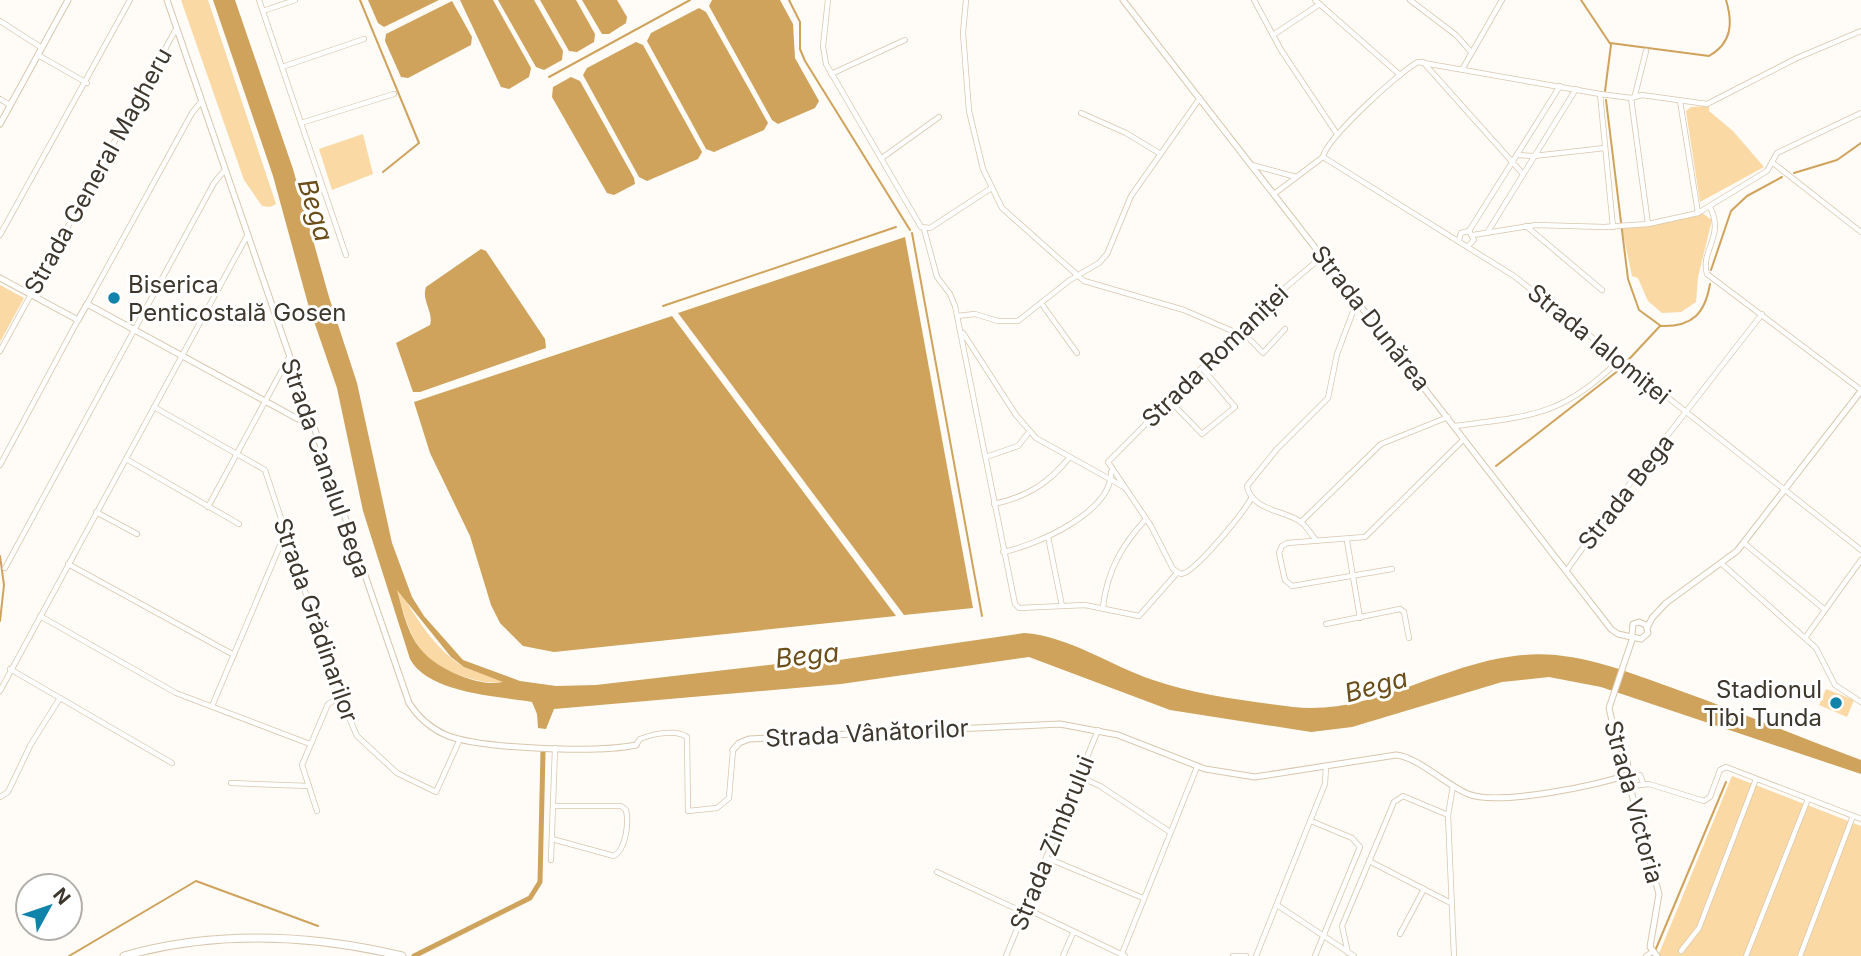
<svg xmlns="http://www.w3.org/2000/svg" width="1861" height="956" font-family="Inter,sans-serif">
  <rect width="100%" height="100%" fill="#fffbf6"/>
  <g fill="#fad9a5">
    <path d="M181,0H208L276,204L270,207L262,206L244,180Z"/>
    <path d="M1709,106V111L1733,131L1764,167L1700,202L1686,111L1691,107Z"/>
    <path d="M363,134L373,174L332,190L319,149Z"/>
    <path d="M1702,213L1712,220L1698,277L1696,302L1681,312L1662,313L1648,301L1638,278L1632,276L1622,228Z"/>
    <path d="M0,285L24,298L0,342Z"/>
    <path d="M399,589C414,615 436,651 463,666C475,673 493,674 504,682C486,684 473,680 456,674C412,656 411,632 396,590Z"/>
    <path d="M1826,689L1854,700L1847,717L1819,705Z"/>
    <path d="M1732,776L1861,826V956H1658Z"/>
  </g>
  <g fill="#cfa35c" fill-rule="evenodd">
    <path d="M213,0H235L293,169L329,297L357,383L392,543L412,597L424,616L463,660L520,681L556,686L596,685L777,664L839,660L1024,633C1069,636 1111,666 1153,680C1197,695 1247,701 1293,707C1369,716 1440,665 1514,656C1572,648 1624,671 1678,690C1739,712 1800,737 1861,760V774L1601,687L1549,677L1502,682L1352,727L1311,732L1170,710L1029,657L841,684L554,709L546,729L538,728L537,714L532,702C497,696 428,693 410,659L363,511L337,388L308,304L273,176ZM397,590L451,657L464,667L503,682C488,685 475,681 461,676C415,657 409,636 397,590Z"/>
    <path d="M368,0H439L384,27L378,23Z"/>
    <path d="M460,0H493L531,68L529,77L509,89L501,87Z"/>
    <path d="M498,0H534L563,51L562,60L544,70L536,67Z"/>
    <path d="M540,0H576L595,34L594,42L577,52L569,51Z"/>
    <path d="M582,0H617L627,17L626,23L609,34H602Z"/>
    <path d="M780,0L793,24L795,58L819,101L815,108L778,124L772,120L709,6L712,0Z"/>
    <path d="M452,1L472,37L471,45L408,78L401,77L385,41L386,34Z"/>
    <path d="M699,8L706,12L768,123L764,130L714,152L706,149L647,41L651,33Z"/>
    <path d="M636,42L643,45L702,152L698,159L647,181L639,177L583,75L587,68Z"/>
    <path d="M571,77L580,81L634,178L635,184L614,195L607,193L552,97L553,87Z"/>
    <path d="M905,237L973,608L904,615L678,313Z"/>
    <path d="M481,249L486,251L545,339L546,348L420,392H413L396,343L430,325C434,312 421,300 426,287Z"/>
    <path d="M672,316L896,616L554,652L523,646L500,623L491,605L470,536L430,453L414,402Z"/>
  </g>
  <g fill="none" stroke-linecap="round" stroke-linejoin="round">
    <g stroke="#cfa35c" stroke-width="2">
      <path d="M360,0L419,143L383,172"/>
      <path d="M789,0L800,22V49L805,61L910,230"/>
      <path d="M1581,0L1611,45L1605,91"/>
      <path d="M1610,43L1709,56C1732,43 1733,23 1726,0"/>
      <path d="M549,77L690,0"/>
      <path d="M1606,100L1628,279L1639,310L1661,326C1693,327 1705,313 1710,284"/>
      <path d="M1794,173L1837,160L1861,143"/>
      <path d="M912,233L982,616"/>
      <path d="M1711,270L1731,211L1747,196L1782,177"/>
      <path d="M663,306L896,227"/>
      <path d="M1496,466L1619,370L1660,326"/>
      <path d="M0,556L4,585L0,621"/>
      <path d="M1655,951L1726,782"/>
      <path d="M69,956L196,881L318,926"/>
    </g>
    <path stroke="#cfa35c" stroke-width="5" d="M414,956L530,898L540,882L543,752"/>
    <defs>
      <g id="street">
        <path d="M259,0L346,255"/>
        <path d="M828,0L823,46L826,64L921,227L930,228L990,189"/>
        <path d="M966,0L963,33L969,111L983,169L1002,208L1084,281L1184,310L1237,333"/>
        <path d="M1254,0L1281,50L1337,134"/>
        <path d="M1315,0L1400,75"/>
        <path d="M1410,0L1456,35L1471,52"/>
        <path d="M263,11L295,0"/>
        <path d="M0,21L42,48"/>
        <path d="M1273,35L1320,4"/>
        <path d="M38,55L87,83"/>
        <path d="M1423,62L1523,174"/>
        <path d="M282,67L364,39"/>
        <path d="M1463,68L1502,0"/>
        <path d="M831,74L905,40"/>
        <path d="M1600,94L1613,227"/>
        <path d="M1635,95L1646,51"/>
        <path d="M1631,98L1648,224"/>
        <path d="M0,99L10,105"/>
        <path d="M1680,101L1698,213"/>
        <path d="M1081,113L1126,133L1159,153"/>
        <path d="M301,123L394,94"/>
        <path d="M1517,155L1534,156L1605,148"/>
        <path d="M1323,157L1514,276L1861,550"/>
        <path d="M882,158L939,117"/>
        <path d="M1773,163L1861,232"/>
        <path d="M1252,165L1296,177"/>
        <path d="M1274,194L1323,157C1326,139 1399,72 1418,62L1600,94L1631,98L1642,95L1707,104L1797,58L1861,31"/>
        <path d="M1710,207C1725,237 1700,250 1707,274L1861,390"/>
        <path d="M1526,226L1602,290"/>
        <path d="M924,229L937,277L950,294L955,306L1015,604L1019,608L1085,605L1139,616L1177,573"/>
        <path d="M1469,231L1560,86"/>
        <path d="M1487,233L1576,89"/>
        <path d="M0,235L130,0"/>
        <path d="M1473,235L1536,225L1604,227L1648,224L1698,213L1767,171L1777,153L1861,113"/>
        <path d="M1459,240L1461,233L1469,231L1474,240L1469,245"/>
        <path d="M1041,303L1077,353"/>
        <path d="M87,304L192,113L201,102"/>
        <path d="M957,316L975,314L998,321H1018L1070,280L1099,263L1107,254L1131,196L1200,98"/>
        <path d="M1240,329L1263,353L1285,329"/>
        <path d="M963,333L1016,415L1036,438L1124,487"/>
        <path d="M0,351L176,29"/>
        <path d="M1169,400L1202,434L1235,407L1202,368"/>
        <path d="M154,407L265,470L340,697L357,736L397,773L436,792L460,739"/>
        <path d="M1455,426C1530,416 1562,417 1619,360"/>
        <path d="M986,457L1018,446L1029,432"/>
        <path d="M126,459L239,524"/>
        <path d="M0,465L78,320"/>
        <path d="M1252,497C1244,512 1195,573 1181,574L1173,569L1151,526L1108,462L1261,308L1323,256"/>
        <path d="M994,504C1026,497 1048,484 1069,458"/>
        <path d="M208,507L288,359"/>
        <path d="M96,512L137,534"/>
        <path d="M1301,522L1381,444L1448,417"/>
        <path d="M1048,537L1062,606"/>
        <path d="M1317,541C1312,536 1308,528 1302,523C1287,510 1252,512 1247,486L1277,449L1328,398L1337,354L1357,301"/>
        <path d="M1347,541L1360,618"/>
        <path d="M1744,543L1824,609"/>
        <path d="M1003,552C1037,545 1112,512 1111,472"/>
        <path d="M68,564L234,655"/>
        <path d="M1722,564L1816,648L1835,685L1861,702"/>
        <path d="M5,568L214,183L224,171"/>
        <path d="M1392,569L1292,586L1285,580L1279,553L1282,546L1287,543L1365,537L1464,439"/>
        <path d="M1567,570L1611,508L1762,314"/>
        <path d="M1103,607C1107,571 1122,545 1146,519"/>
        <path d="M40,616L176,693L310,744"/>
        <path d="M1326,624L1400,609L1404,612L1409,638"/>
        <path d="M1805,638L1861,560"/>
        <path d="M10,669L172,763"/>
        <path d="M0,691L247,236"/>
        <path d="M212,706L285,534"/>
        <path d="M636,745L640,739C652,734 676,729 687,737L688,811L717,808L729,798L733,750"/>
        <path d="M1629,774L1640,775L1643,783"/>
        <path d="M1078,776L1100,786L1170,832"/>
        <path d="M231,783L309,786"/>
        <path d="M1453,786L1448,815L1454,956"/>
        <path d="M1631,786L1649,784L1704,801L1710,797L1720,770L1726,767L1861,819"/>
        <path d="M0,797L8,792L31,744L60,698"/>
        <path d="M317,811L302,765L328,704L340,697"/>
        <path d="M1311,821L1352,838L1360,847L1315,956"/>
        <path d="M552,839L614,856C626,849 629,823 626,810L621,806H553"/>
        <path d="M1047,858L1143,898"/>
        <path d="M551,860L555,748"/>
        <path d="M1369,861L1451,903"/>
        <path d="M937,872L1025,913"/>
        <path d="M1277,905L1354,956"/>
        <path d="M1027,909L1125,956"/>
        <path d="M1400,934L1424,889"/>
        <path d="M1681,951L1699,928L1756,779"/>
        <path d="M1348,953L1342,926L1394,802L1403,796L1448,815"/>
        <path d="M1006,956L1098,730"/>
        <path d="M1063,956L1073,933"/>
        <path d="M1121,956L1197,767"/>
        <path d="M1233,956H1246"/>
        <path d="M1256,956L1325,784L1326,767"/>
        <path d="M1646,956L1652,952"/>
        <path d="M1746,956L1808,799"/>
        <path d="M1800,956L1853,816"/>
      </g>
      <g id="secondary">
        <path d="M167,0L409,703C418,717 430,728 446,735C480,749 598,753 636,745"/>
        <path d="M1123,0L1611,629L1618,634L1641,639L1648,633L1646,625L1639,622L1633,624L1632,635"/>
        <path d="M0,124L68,0"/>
        <path d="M0,278L78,320L87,304L298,419L310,423"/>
        <path d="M1647,628L1652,618L1666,603L1737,551L1861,391"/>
        <path d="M1633,637L1609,708L1616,738L1627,761L1632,795L1659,894L1650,947L1657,956"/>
        <path d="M733,750L739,743L749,739L1060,724L1118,735L1205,769L1255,777L1396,755C1418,757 1446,785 1468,794C1497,806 1598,786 1629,774"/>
      </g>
      <path id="highway" d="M124,956C216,930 309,934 402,956"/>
    </defs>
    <use href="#street" stroke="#d8c7ae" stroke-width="6"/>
    <use href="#secondary" stroke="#d8c7ae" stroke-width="7"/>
    <use href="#highway" stroke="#d8c7ae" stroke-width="9"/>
    <use href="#street" stroke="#fff" stroke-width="4.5"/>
    <use href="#secondary" stroke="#fff" stroke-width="5"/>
    <use href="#highway" stroke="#fff" stroke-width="7"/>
  </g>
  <g fill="#0f83a9" stroke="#fff" stroke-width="2.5">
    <circle cx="114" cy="298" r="7"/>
    <circle cx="1836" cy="703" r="7"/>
  </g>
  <g text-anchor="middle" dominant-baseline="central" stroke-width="6" stroke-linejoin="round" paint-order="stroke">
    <g font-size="24" fill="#3e372d" stroke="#fff">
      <text transform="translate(98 171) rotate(-61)">Strada General Magheru</text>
      <text transform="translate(1371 318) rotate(52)">Strada Dunărea</text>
      <text transform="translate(1599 344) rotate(39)">Strada Ialomiței</text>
      <text transform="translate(1215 356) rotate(-44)">Strada Romaniței</text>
      <text transform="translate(326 468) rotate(71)">Strada Canalul Bega</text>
      <text transform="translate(1626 492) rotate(-52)">Strada Bega</text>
      <text transform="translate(316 620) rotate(71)">Strada Grădinarilor</text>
      <text transform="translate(867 733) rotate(-3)">Strada Vânătorilor</text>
      <text transform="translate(1634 802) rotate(75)">Strada Victoria</text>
      <text transform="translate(1052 843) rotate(-68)">Strada Zimbrului</text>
    </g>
    <g font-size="24" fill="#3e372d" stroke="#fff" text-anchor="start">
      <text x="128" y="284">Biserica<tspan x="128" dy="28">Penticostală Gosen</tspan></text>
      <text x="1822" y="689" text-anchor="end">Stadionul<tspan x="1822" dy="28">Tibi Tunda</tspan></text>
    </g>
    <g font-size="26" font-style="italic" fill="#6c4e18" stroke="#fff">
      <text transform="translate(316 210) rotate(73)">Bega</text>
      <text transform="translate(807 655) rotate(-6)">Bega</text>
      <text transform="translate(1376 685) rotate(-15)">Bega</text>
    </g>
  </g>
  <g transform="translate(49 907) rotate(50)"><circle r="33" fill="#ffffff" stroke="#b2afab" stroke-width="2"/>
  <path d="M0-5L12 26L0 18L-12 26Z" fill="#0f83a9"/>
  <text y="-10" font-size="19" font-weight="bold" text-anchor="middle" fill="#3e372d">N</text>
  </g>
</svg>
